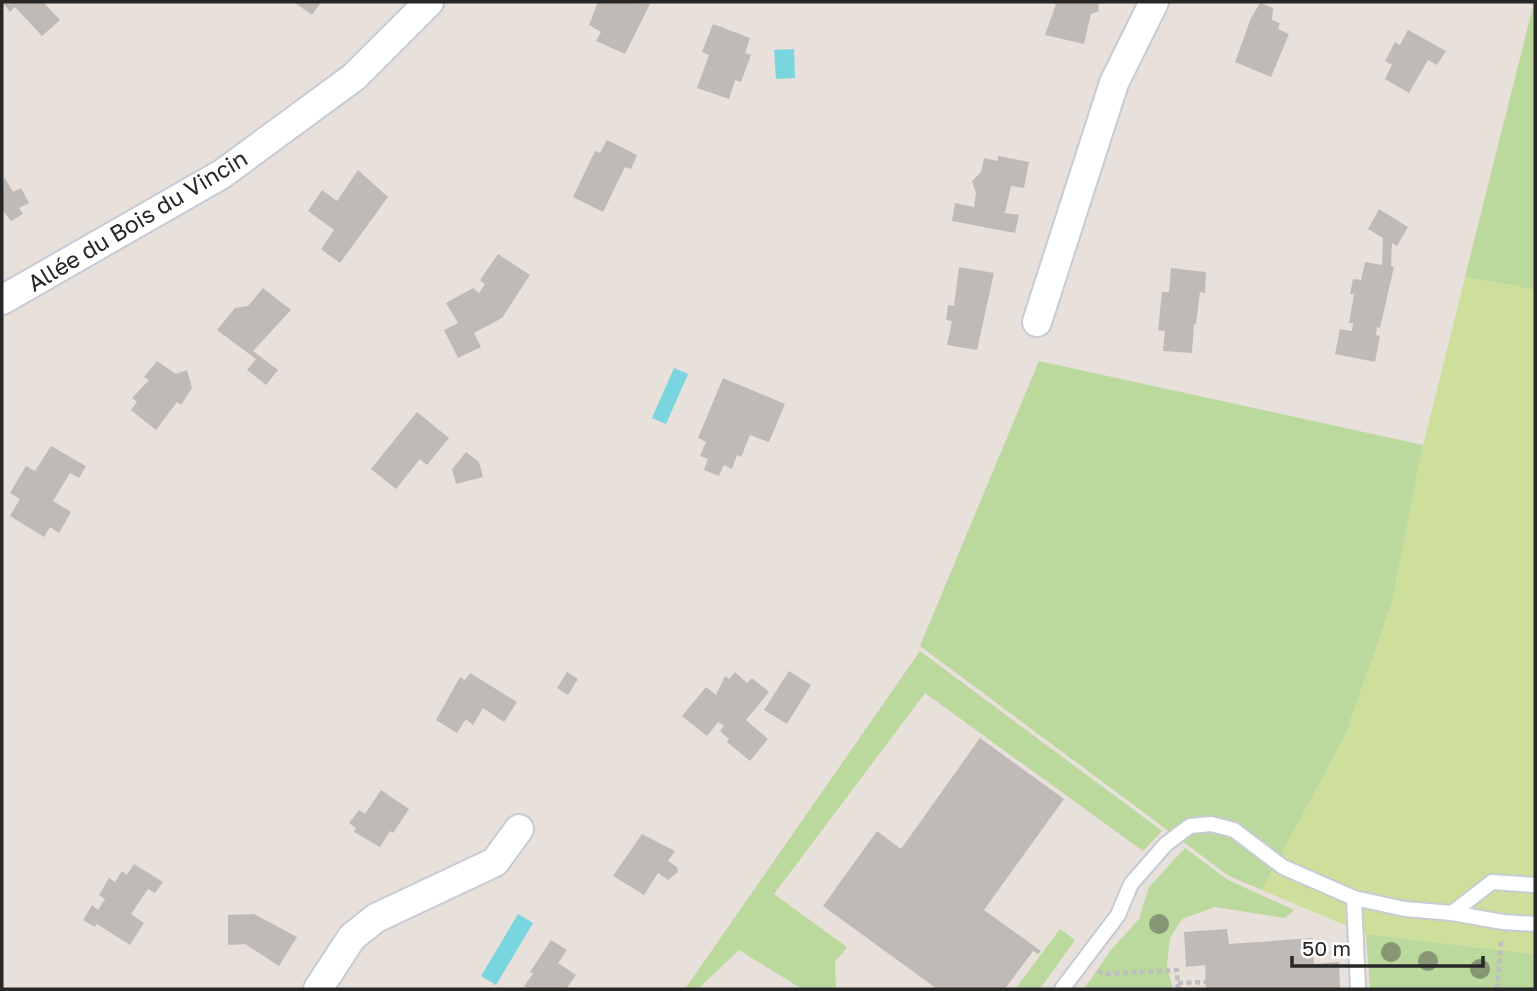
<svg xmlns="http://www.w3.org/2000/svg" width="1537" height="991" font-family="'Golos Text',sans-serif">
  <rect width="100%" height="100%" fill="#e8e0da"/>
  <g fill="#bbd89d">
    <path d="M1534,2H1535V290L1465,277Z"/>
    <path d="M1039,361L1423,445L1392,603L1345,736L1262,890L1229,876L920,646Z"/>
    <path d="M920,651L1162,831L1143,851L925,693L774,894L847,947L835,962L836,989H802L739,950L698,989H685Z"/>
    <path d="M1185,848L1228,880L1294,910L1285,918L1215,907L1182,919L1170,938L1167,965L1173,989H1084L1111,950L1139,919L1149,887Z"/>
    <path d="M1060,929L1075,940L1040,989H1015Z"/>
    <path d="M1366,934L1535,954V989H1370Z"/>
  </g>
  <path fill="#cddf9a" d="M1465,277L1535,290V954L1366,934L1262,890L1345,736L1392,603L1423,445Z"/>
  <g fill="#79d5de">
    <path d="M794,49L795,78L776,79L774,50Z"/>
    <path d="M674,368L688,374L666,424L652,418Z"/>
    <path d="M518,914L533,923L496,985L481,976Z"/>
  </g>
  <g fill="#c0bab7">
    <path d="M2,2H43L60,20L42,36L15,7L10,12Z"/>
    <path d="M294,2H321L312,15Z"/>
    <path d="M598,2L650,4L625,54L596,41L601,32L589,25Z"/>
    <path d="M1049,2H1098L1099,11L1091,14L1084,44L1045,35L1056,4Z"/>
    <path d="M1260,3L1273,8L1272,20L1280,23L1278,29L1289,34L1271,77L1235,62L1251,18Z"/>
    <path d="M713,24L750,38L745,53L751,55L741,82L735,80L729,99L697,88L709,55L702,52Z"/>
    <path d="M1408,30L1446,51L1437,65L1428,60L1409,93L1385,79L1392,65L1385,61L1395,42L1400,45Z"/>
    <path d="M607,140L637,155L631,169L625,167L603,212L573,197L595,151L600,153Z"/>
    <path d="M998,156L1029,162L1024,188L1011,186L1005,213L1019,215L1015,233L952,221L955,203L974,207L976,193L972,181L981,172L984,158L998,161Z"/>
    <path d="M358,170L388,197L340,263L321,249L334,230L308,211L322,190L337,201Z"/>
    <path d="M4,177L13,192L21,188L29,203L19,208L23,214L11,221L4,212L2,213Z"/>
    <path d="M1379,209L1408,227L1397,246L1392,243L1391,266L1394,267L1380,328L1377,327L1376,335L1380,336L1375,362L1335,354L1340,329L1352,331L1353,323H1349L1354,294H1350L1353,279L1361,280L1365,262L1382,265L1383,238L1368,229Z"/>
    <path d="M498,254L530,275L502,318L474,333L481,347L458,358L444,330L458,323L446,303L473,288L479,293L485,284L480,280Z"/>
    <path d="M959,267L994,273L977,350L947,345L952,321L946,320L948,305L954,306Z"/>
    <path d="M1171,268L1206,272L1205,293L1200,292L1196,324H1194L1192,353L1163,351L1165,331L1158,330L1162,292H1169Z"/>
    <path d="M263,288L291,310L253,351L278,370L266,385L247,370L256,359L217,330L235,308L248,306Z"/>
    <path d="M157,361L176,374L187,370L192,388L181,405L177,402L156,430L131,410L137,402L132,398L149,380L144,377Z"/>
    <path d="M723,378L785,404L769,442L750,435L741,457L737,455L732,469L724,465L719,476L704,470L708,459L700,456L706,442L698,438Z"/>
    <path d="M417,412L449,438L427,465L420,459L396,489L371,469Z"/>
    <path d="M51,446L86,466L79,478L70,473L53,501L71,512L59,533L50,527L44,537L10,516L20,499L10,493L26,466L35,471Z"/>
    <path d="M466,452L479,462L483,477L456,484L452,469Z"/>
    <path d="M789,671L811,685L787,724L764,710Z"/>
    <path d="M567,672L578,679L568,695L557,688Z"/>
    <path d="M735,672L747,683L752,678L769,692L746,720L768,739L750,761L727,742L729,739L720,731L724,726L718,722L707,736L682,716L706,687L716,695L725,676L729,679Z"/>
    <path d="M470,673L517,702L504,722L483,708L473,725L466,719L457,733L436,720L460,677L465,680Z"/>
    <path d="M980,738L1064,799L984,910L1041,951L1038,954L1033,951L1005,989H937L823,906L877,831L901,849Z"/>
    <path d="M381,790L409,809L393,833L390,831L380,847L354,832L356,828L349,823L359,810L365,814Z"/>
    <path d="M642,834L675,851L668,861L677,867L678,872L668,880L658,873L644,895L613,876Z"/>
    <path d="M134,864L163,882L155,893L148,889L131,914L144,923L130,945L97,924L95,927L83,920L92,905L98,910L105,899L99,895L109,878L115,882L122,871L127,875Z"/>
    <path d="M254,914L297,937L279,966L245,944L228,945V915Z"/>
    <path d="M1227,929L1229,944L1313,938L1314,964L1339,962L1340,989H1206L1205,965L1186,967L1184,932Z"/>
    <path d="M551,940L567,950L558,963L576,975L566,989H529L524,986L533,974L530,972Z"/>
  </g>
  <g fill="none" stroke-linecap="round" stroke-linejoin="round">
    <defs>
      <g id="service">
        <path d="M1535,885L1492,882L1452,913L1503,922L1535,924"/>
        <path d="M1062,989L1118,915L1131,884L1166,844L1190,826L1211,824L1234,830L1283,867L1354,898"/>
        <path d="M1358,989L1354,898L1405,909L1452,913"/>
      </g>
      <g id="minor">
        <path d="M2,300L222,174L354,77L429,2"/>
        <path d="M1037,322L1114,83L1154,2"/>
        <path d="M318,989L352,937L376,918L495,862L519,829"/>
      </g>
    </defs>
    <use href="#service" stroke="#c6cbd4" stroke-width="18"/>
    <use href="#minor" stroke="#c6cbd4" stroke-width="32"/>
    <g stroke="#bebebe" stroke-width="4.5" stroke-dasharray="5 3.5" stroke-linecap="butt">
      <path d="M1098,971L1106,974L1177,970L1178,989"/>
      <path d="M1178,983L1206,982"/>
      <path d="M1497,989L1501,941"/>
    </g>
    <use href="#service" stroke="#fff" stroke-width="14"/>
    <use href="#minor" stroke="#fff" stroke-width="28"/>
  </g>
  <g fill="#879674">
    <circle cx="1159" cy="924" r="10"/>
    <circle cx="1391" cy="952" r="10"/>
    <circle cx="1428" cy="961" r="10"/>
    <circle cx="1480" cy="969" r="10"/>
  </g>
  <g text-anchor="middle" dominant-baseline="central" stroke-width="5" stroke-linejoin="round" paint-order="stroke">
    <g font-size="23" fill="#272727" stroke="#fff">
      <text transform="translate(137 220) rotate(-31)">Allée du Bois du Vincin</text>
    </g>
  </g>
  <rect width="1537" height="991" fill="none" stroke="#272727" stroke-width="7"/>
  <path d="M1292 956v10h191v-10" fill="none" stroke="#272727" stroke-width="3.5"/>
  <text x="1302" y="956" font-size="21" fill="#272727" stroke="#ffffff" stroke-width="5" paint-order="stroke">50 m</text>
</svg>
